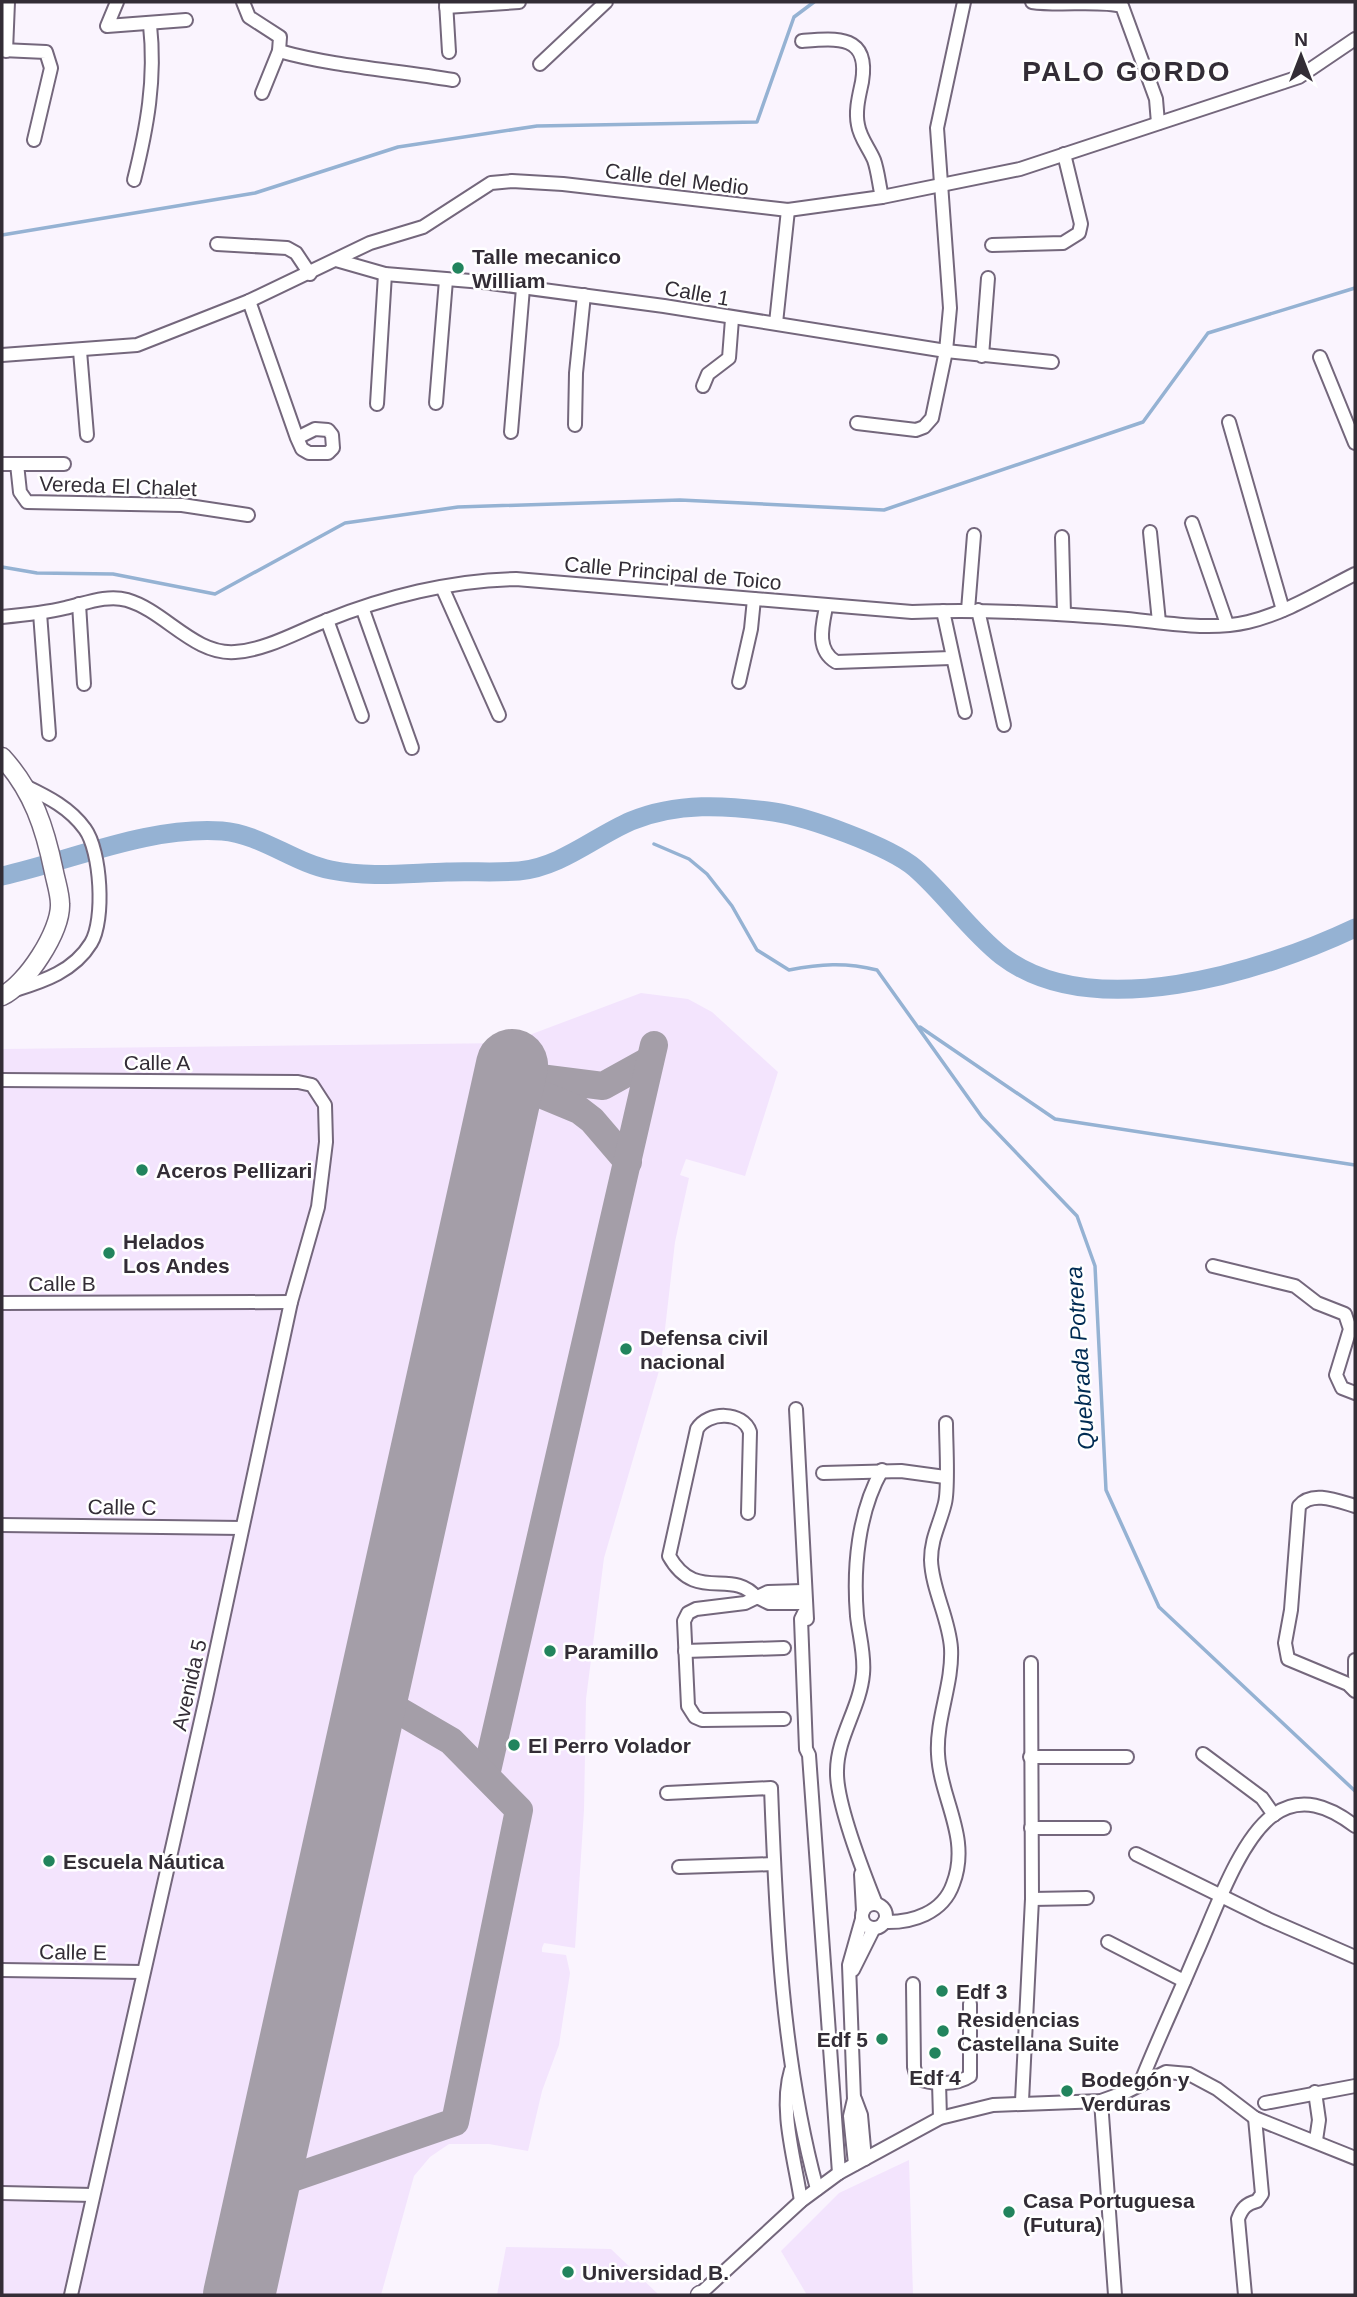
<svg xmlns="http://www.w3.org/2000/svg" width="1357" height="2297" font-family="Helvetica,sans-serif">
  <rect width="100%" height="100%" fill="#faf4fe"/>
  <g fill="#f3e4fd">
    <path d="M641,993L688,999L712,1012L778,1072L745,1176L686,1159L680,1175L689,1178L675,1242L661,1364L604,1558L586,1699L584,1810L575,1948L544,1943L542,1948V1952L566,1955L570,1973L559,2045L542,2091L528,2151L489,2144H449L430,2157L414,2176L381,2295H2V1049L508,1043Z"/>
    <path d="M909,2160L913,2295H807L781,2251L839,2193Z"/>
    <path d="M506,2247L611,2249L659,2295H497Z"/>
  </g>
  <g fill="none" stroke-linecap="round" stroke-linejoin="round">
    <g stroke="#95b2d3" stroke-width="3.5">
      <path d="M2,235L255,193L398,147L537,126L757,122L794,17L814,2"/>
      <path d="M2,567L37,573L113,574L215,594L345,523L458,507L680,500L884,510L1143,422L1208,333L1355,288"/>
      <path d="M654,844L689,859L707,874L732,906L757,950L789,970C820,964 845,962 877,970L982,1117L1077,1216L1095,1266L1106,1490L1159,1607L1355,1791"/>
      <path d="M920,1027L1055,1119L1355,1165"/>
    </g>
    <path stroke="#95b2d3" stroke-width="19" d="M2,876C73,860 148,826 222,831C261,834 294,863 331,870C369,878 408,873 447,872C471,871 495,873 519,871C561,867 594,837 631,821C677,802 726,805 774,812C808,817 889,846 915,868C946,895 969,930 1002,956C1092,1025 1262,972 1355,928"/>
    <g stroke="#a49ea8" stroke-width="28">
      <path d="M524,1076L603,1086L650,1060"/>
      <path d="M509,1081L579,1110L592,1120L628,1162"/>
      <path d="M486,1775L654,1045"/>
      <path d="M263,2188L455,2122L519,1810L451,1741L372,1695"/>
    </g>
    <path stroke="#a49ea8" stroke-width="72" d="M239,2295L512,1065"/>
    <defs>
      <g id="minor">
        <path d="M117,2L107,26L186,20"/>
        <path d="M243,2L249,17L280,37L279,51L262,93"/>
        <path d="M446,2L449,52"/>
        <path d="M1032,2C1058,6 1101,0 1122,6L1156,99L1158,123"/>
        <path d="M446,7L519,2"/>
        <path d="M802,41C836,38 870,34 862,82C859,96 855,111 858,125C860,138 869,148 874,160C878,171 879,185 882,197"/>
        <path d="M2,50L46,52L51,68L34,140"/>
        <path d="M6,51L8,2"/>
        <path d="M279,51C336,67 395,70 453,80"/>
        <path d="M540,64L606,2"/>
        <path d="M134,180C147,128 156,79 150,25"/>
        <path d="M217,244L287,248L296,253L310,274"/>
        <path d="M992,245L1063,243L1079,233L1081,224L1064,154"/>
        <path d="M336,260L385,274L483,282L664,306L946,351L1052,362"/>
        <path d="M249,301L297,438L302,449L309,453H328L333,448L332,435L328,430L315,429L297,438"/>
        <path d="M776,323L788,210"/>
        <path d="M80,351L87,435"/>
        <path d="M2,355L137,345L249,301L370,243L423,227L491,183L512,181L563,184L788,210L882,197L1020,169L1299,77L1355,39"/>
        <path d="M982,356L988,278"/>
        <path d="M1320,357L1355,443"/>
        <path d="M703,386L708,374L729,358L732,319"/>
        <path d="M436,403L446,280"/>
        <path d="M377,404L385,274"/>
        <path d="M1229,422L1283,610"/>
        <path d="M857,423L916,430L924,427L932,418L946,351L950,308L937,128L964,2"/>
        <path d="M575,425L576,373L584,295"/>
        <path d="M511,432L523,288"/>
        <path d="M2,464H64"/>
        <path d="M17,464L20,492L27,502L182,505L248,515"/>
        <path d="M1192,523L1227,624"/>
        <path d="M1150,532L1159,622"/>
        <path d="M1062,537L1064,614"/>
        <path d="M442,587L499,715"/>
        <path d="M79,604L84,684"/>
        <path d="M826,607C822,627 816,650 836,662L951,658"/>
        <path d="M363,610L412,748"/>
        <path d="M968,610L974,535"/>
        <path d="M978,610L1004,725"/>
        <path d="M943,611L965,712"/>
        <path d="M40,613L49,734"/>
        <path d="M2,617C23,615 44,613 65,608C84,604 107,594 127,600C165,611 194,655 235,652C266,650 297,632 325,621C384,597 452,580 516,579L912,612C980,609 1047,613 1115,618C1159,621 1205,632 1248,622C1286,613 1321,591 1355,574"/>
        <path d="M327,620L362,716"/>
        <path d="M739,682L751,629L754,599"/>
        <path d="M15,990C44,981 74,971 91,943C105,920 101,851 85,829C70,808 48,797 25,786"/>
        <path d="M2,1080L298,1082L312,1085L325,1105L326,1142L318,1207L291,1302L206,1698L71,2295"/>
        <path d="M1213,1266L1295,1286L1317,1303L1345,1314L1350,1329L1336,1375L1342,1388L1355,1393"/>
        <path d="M2,1303L291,1302"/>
        <path d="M796,1409L807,1619"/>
        <path d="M823,1473L901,1471L945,1477"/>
        <path d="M1355,1506C1338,1501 1312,1490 1299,1506L1291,1610L1285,1643L1288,1659L1348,1684L1355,1691"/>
        <path d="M748,1513L750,1432C743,1411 708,1411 697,1429L669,1556C696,1604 732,1567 757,1598"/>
        <path d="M2,1525L242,1528"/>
        <path d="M759,1598L769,1603H804"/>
        <path d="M804,1613L801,1619L806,1749L809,1755L839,2173"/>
        <path d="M685,1651L784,1648"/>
        <path d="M1355,1660V1676"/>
        <path d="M784,1719L702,1720L695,1717L688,1706L684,1621L688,1613L696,1609L745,1603L768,1592L803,1591"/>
        <path d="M1203,1754L1262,1798L1274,1815"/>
        <path d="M1030,1757H1127"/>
        <path d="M667,1793L771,1788C776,1922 782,2060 817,2189"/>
        <path d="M1031,1828H1104"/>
        <path d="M1136,1854L1268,1919L1355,1957"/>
        <path d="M679,1867L774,1864"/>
        <path d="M861,1874L863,1911"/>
        <path d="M1032,1899L1087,1898"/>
        <path d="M876,1904C864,1874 836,1802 837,1771C837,1737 860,1708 863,1674C865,1654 859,1635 857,1616C853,1568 858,1512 882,1470"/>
        <circle cx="874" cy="1916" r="12"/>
        <path d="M884,1922C912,1923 943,1913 953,1884C971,1837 940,1799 938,1754C936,1718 953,1684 951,1648C949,1618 932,1590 931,1560C931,1538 940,1524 945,1503C949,1487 946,1443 946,1423"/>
        <path d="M1108,1942L1184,1981"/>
        <path d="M2,1970L143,1972"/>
        <path d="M853,1970L874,1928"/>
        <path d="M913,1984L914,2067L917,2078C932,2085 957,2085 970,2076V2004"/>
        <path d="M791,2070C779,2110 795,2160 801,2201"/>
        <path d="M939,2082L940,2118"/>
        <path d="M1140,2084C1157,2041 1177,1999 1195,1956C1213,1917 1238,1842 1272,1816C1301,1794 1330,1807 1355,1826"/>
        <path d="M1315,2092L1319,2120L1316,2140"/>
        <path d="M855,2099L861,2115L865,2159"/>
        <path d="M1022,2101L1032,1899L1031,1663"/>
        <path d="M1101,2101L1115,2295"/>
        <path d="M1265,2103L1355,2086"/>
        <path d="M855,2164L850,2116L854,2099L849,1965L862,1919"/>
        <path d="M2,2193L93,2195"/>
        <path d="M700,2294L801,2201L839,2173L940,2118L993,2105L1101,2101L1126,2092L1166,2072L1189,2074L1217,2089L1255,2118L1355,2158"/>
        <path d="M1245,2295L1238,2219C1242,2208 1246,2204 1257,2201L1262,2194L1255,2118"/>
      </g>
      <path id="tertiary" d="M699,2295L700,2294"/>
      <path id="secondary" d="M2,757C33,791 45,828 54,872C56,882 60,894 60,904C61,931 26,985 2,996"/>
    </defs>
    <use href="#minor" stroke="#74677c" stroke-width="16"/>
    <use href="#tertiary" stroke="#74677c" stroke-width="19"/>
    <use href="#secondary" stroke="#74677c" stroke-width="21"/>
    <use href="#minor" stroke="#fff" stroke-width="12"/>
    <use href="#tertiary" stroke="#fff" stroke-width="16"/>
    <use href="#secondary" stroke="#fff" stroke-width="18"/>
  </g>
  <g fill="#22845d" stroke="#fff" stroke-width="2.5">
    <circle cx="458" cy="268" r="7"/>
    <circle cx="142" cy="1170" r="7"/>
    <circle cx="109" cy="1253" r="7"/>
    <circle cx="626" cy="1349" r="7"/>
    <circle cx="550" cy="1651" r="7"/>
    <circle cx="514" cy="1745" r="7"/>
    <circle cx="49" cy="1861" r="7"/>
    <circle cx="942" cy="1991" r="7"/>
    <circle cx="943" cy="2031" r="7"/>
    <circle cx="882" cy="2039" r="7"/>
    <circle cx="935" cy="2053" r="7"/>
    <circle cx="1067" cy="2091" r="7"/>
    <circle cx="1009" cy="2212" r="7"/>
    <circle cx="568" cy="2272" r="7"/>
  </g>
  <g text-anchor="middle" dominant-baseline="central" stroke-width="5" stroke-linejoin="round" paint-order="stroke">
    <g font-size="21" fill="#332d36" stroke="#fff">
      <text transform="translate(677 179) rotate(7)">Calle del Medio</text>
      <text transform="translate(697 293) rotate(10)">Calle 1</text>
      <text transform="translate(118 486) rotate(2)">Vereda El Chalet</text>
      <text transform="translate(673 573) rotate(5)">Calle Principal de Toico</text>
      <text x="157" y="1062">Calle A</text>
      <text x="62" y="1283">Calle B</text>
      <text transform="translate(122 1507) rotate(1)">Calle C</text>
      <text transform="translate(189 1685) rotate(-77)">Avenida 5</text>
      <text transform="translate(73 1952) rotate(1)">Calle E</text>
    </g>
    <g font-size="21" font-weight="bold" fill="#332d36" stroke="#fff" text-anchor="start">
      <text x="472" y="256">Talle mecanico<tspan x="472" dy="24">William</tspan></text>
      <text x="156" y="1170">Aceros Pellizari</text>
      <text x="123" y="1241">Helados<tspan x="123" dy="24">Los Andes</tspan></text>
      <text x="640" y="1337">Defensa civil<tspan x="640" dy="24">nacional</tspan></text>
      <text x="564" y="1651">Paramillo</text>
      <text x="528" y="1745">El Perro Volador</text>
      <text x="63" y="1861">Escuela Náutica</text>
      <text x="956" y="1991">Edf 3</text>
      <text x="957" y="2019">Residencias<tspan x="957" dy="24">Castellana Suite</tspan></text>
      <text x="868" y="2039" text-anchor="end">Edf 5</text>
      <text x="935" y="2077" text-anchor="middle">Edf 4</text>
      <text x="1081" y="2079">Bodegón y<tspan x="1081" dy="24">Verduras</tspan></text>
      <text x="1023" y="2200">Casa Portuguesa<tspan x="1023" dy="24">(Futura)</tspan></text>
      <text x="582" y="2272">Universidad B.</text>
    </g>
    <g font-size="23" font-style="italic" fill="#002b53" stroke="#fff">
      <text transform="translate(1080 1358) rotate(-94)">Quebrada Potrera</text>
    </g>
    <g font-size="28" font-weight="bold" letter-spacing="2" fill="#332d36" stroke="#fff">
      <text x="1127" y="71">PALO GORDO</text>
    </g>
  </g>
  <rect width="1357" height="2297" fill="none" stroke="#332d36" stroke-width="7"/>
  <g transform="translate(1301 56)" stroke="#ffffff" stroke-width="5" paint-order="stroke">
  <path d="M0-5L12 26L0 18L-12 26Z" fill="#332d36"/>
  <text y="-10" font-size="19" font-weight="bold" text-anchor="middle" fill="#332d36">N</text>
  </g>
</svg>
